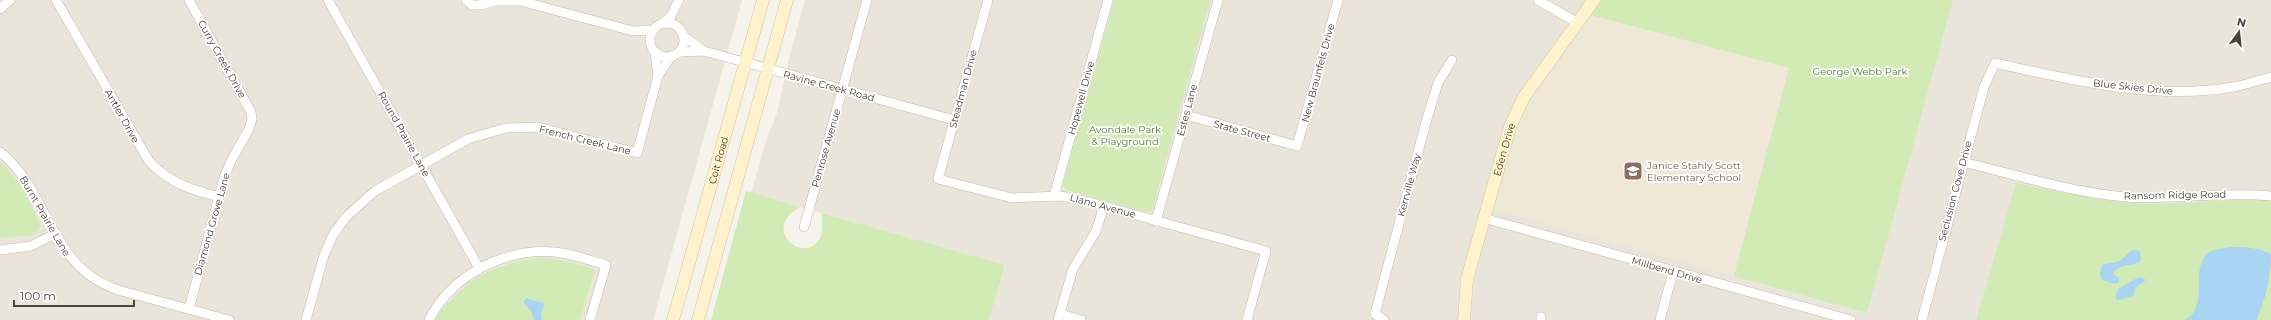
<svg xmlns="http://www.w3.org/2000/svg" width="2271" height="320" font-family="Montserrat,sans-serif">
  <rect width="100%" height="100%" fill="#f6f3ec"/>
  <g fill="#eae5da">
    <path d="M0,0H742L653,320H0Z"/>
    <path d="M805,0H2271V320H989L1005,265L751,193L767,138L777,113L790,55Z"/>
  </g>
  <path fill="#efe8d6" d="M1591,15L1789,68L1734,276L1494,210L1514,133L1528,104Z"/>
  <g fill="#d2eab5">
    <path d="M1114,0H1210L1153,207L1152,212H1147L1066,190L1063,184Z"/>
    <path d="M1601,0H1953L1867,313L1734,276L1789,68L1591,15Z"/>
    <path d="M0,162C20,179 31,203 41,227L34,235L0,238Z"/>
    <path d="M2016,183C2060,192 2104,202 2149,204C2189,205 2230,197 2271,200V320H1976Z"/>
    <path d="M746,191L801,207C759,227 804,267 820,238C824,230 821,221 822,213L1005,265L989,320H711Z"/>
    <path d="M539,258L567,261L595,270L580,320H436C438,313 444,308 449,303C475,273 501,264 539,258Z"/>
  </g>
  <g fill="#a9d4f2">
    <path d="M2229,247C2243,247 2259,247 2271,254C2271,277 2266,299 2256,320H2185C2209,307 2191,275 2205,256C2210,249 2222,249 2229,247Z"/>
    <path d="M2132,250L2140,251L2141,260C2134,268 2119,262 2113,274L2119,278V282L2114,284L2101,279L2100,273L2102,265L2120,261Z"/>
    <path d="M2139,277L2145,279V281L2136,287L2133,296L2118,300L2115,298L2118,289Z"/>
    <path d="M527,298L534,301L543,302L544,305L541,313L542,320H534L531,311L523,302Z"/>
  </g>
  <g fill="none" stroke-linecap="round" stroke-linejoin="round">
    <defs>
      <g id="street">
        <path d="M56,0L149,161C169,183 192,190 219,197"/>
        <path d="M328,0L479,268"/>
        <path d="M466,0L472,5H479L496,1H520L633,31L653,30"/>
        <path d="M988,0L938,179L1012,198L1061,196L1078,199L1266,251L1247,320"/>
        <path d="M1538,0L1578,23"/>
        <path d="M0,9L10,0"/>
        <path d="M663,23L671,16L679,0"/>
        <circle cx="667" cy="40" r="17"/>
        <path d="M683,36L704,51"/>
        <path d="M655,52L658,76"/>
        <path d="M679,52L704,51L954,120"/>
        <path d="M1186,115L1297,146L1338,0"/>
        <path d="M0,152C51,192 47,266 118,290L229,320"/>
        <path d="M1963,162C2016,175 2070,192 2126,197C2174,200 2223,191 2271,196"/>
        <path d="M1054,196L1108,0"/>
        <path d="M1483,218L1851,320"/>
        <path d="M1156,221L1218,0"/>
        <path d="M804,227L867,0"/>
        <path d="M0,250L31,246L55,234"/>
        <path d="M189,309L224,178L231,161L249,129L252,119L251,112L189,0"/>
        <path d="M1060,314L1081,320"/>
        <path d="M306,320L324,255L333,235L346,217L375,191L468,139L506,128L538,127L637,153L658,76L671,56"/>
        <path d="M429,320C453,274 504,248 555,252C572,254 589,260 606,265L590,320"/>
        <path d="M1058,320L1073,269L1096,231L1104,206"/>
        <path d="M1384,320L1375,314L1426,122L1438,83L1452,60"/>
        <path d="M1541,320V317"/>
        <path d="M1660,320L1673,272"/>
        <path d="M1922,320L1984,87L1995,63C2073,80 2153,101 2233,87C2246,85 2259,80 2271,77"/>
      </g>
      <g id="secondary">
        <path id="s1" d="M673,320L763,0"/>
        <path d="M698,320L787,0"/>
        <path id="s2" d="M1464,320L1467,279L1510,127L1524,97L1594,0"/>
      </g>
    </defs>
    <use href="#street" stroke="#c2bbae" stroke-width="10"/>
    <use href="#secondary" stroke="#d6c79b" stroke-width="13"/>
    <use href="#street" stroke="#fff" stroke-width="9"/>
    <use href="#secondary" stroke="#fff3cd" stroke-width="12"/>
  </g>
  <defs>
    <symbol id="school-square" viewBox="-11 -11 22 22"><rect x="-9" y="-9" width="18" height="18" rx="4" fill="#8d6e63" stroke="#fff"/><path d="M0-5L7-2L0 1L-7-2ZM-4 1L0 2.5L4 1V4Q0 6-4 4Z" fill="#fff"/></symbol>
  </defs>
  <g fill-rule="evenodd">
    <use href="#school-square" x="1622" y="160" width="22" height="22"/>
  </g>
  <g text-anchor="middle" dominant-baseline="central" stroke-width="3.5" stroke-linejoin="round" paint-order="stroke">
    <g font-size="10" fill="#4b4439" stroke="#fff">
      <text transform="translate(222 59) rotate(61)">Curry Creek Drive</text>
      <text transform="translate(1318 73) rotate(-75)">New Braunfels Drive</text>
      <text transform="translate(829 86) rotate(15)">Ravine Creek Road</text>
      <text transform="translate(2133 87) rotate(6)">Blue Skies Drive</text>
      <text transform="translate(963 89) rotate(-75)">Steadman Drive</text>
      <text transform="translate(1081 98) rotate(-75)">Hopewell Drive</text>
      <text transform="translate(1187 110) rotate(-75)">Estes Lane</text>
      <text transform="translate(122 116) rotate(61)">Antler Drive</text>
      <text transform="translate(1242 131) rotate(15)">State Street</text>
      <text transform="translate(404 134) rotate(61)">Round Prairie Lane</text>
      <text transform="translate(585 140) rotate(14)">French Creek Lane</text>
      <text transform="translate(826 148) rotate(-74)">Penrose Avenue</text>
      <text stroke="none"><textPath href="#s2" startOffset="176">Eden Drive</textPath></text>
      <text stroke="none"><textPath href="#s1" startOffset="166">Coit Road</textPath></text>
      <text transform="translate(1409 185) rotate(-75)">Kerrville Way</text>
      <text transform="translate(1955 191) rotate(-75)">Seclusion Cove Drive</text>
      <text transform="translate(2175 195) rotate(-1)">Ransom Ridge Road</text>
      <text transform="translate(1103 206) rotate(15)">Llano Avenue</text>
      <text transform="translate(45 216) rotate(60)">Burnt Prairie Lane</text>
      <text transform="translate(212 224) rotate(-74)">Diamond Grove Lane</text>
      <text transform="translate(1667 270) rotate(16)">Millbend Drive</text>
    </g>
    <g font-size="10" fill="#4a7f2a" stroke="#fff">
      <text x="1860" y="71">George Webb Park</text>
      <text x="1125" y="129">Avondale Park<tspan x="1125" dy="12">&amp; Playground</tspan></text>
    </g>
    <g font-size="10" fill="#785e54" stroke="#fff" text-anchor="start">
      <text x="1647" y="165">Janice Stahly Scott<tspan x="1647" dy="12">Elementary School</tspan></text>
    </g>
  </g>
  <g transform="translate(2239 32) rotate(15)" stroke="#ffffff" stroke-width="3" paint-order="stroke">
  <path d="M0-3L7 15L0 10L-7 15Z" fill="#4b4439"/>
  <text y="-6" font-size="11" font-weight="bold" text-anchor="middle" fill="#4b4439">N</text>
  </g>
  <path d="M14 300v6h120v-6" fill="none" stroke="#4b4439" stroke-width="2"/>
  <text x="20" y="300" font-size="12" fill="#4b4439" stroke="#ffffff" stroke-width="3" paint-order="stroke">100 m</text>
</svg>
